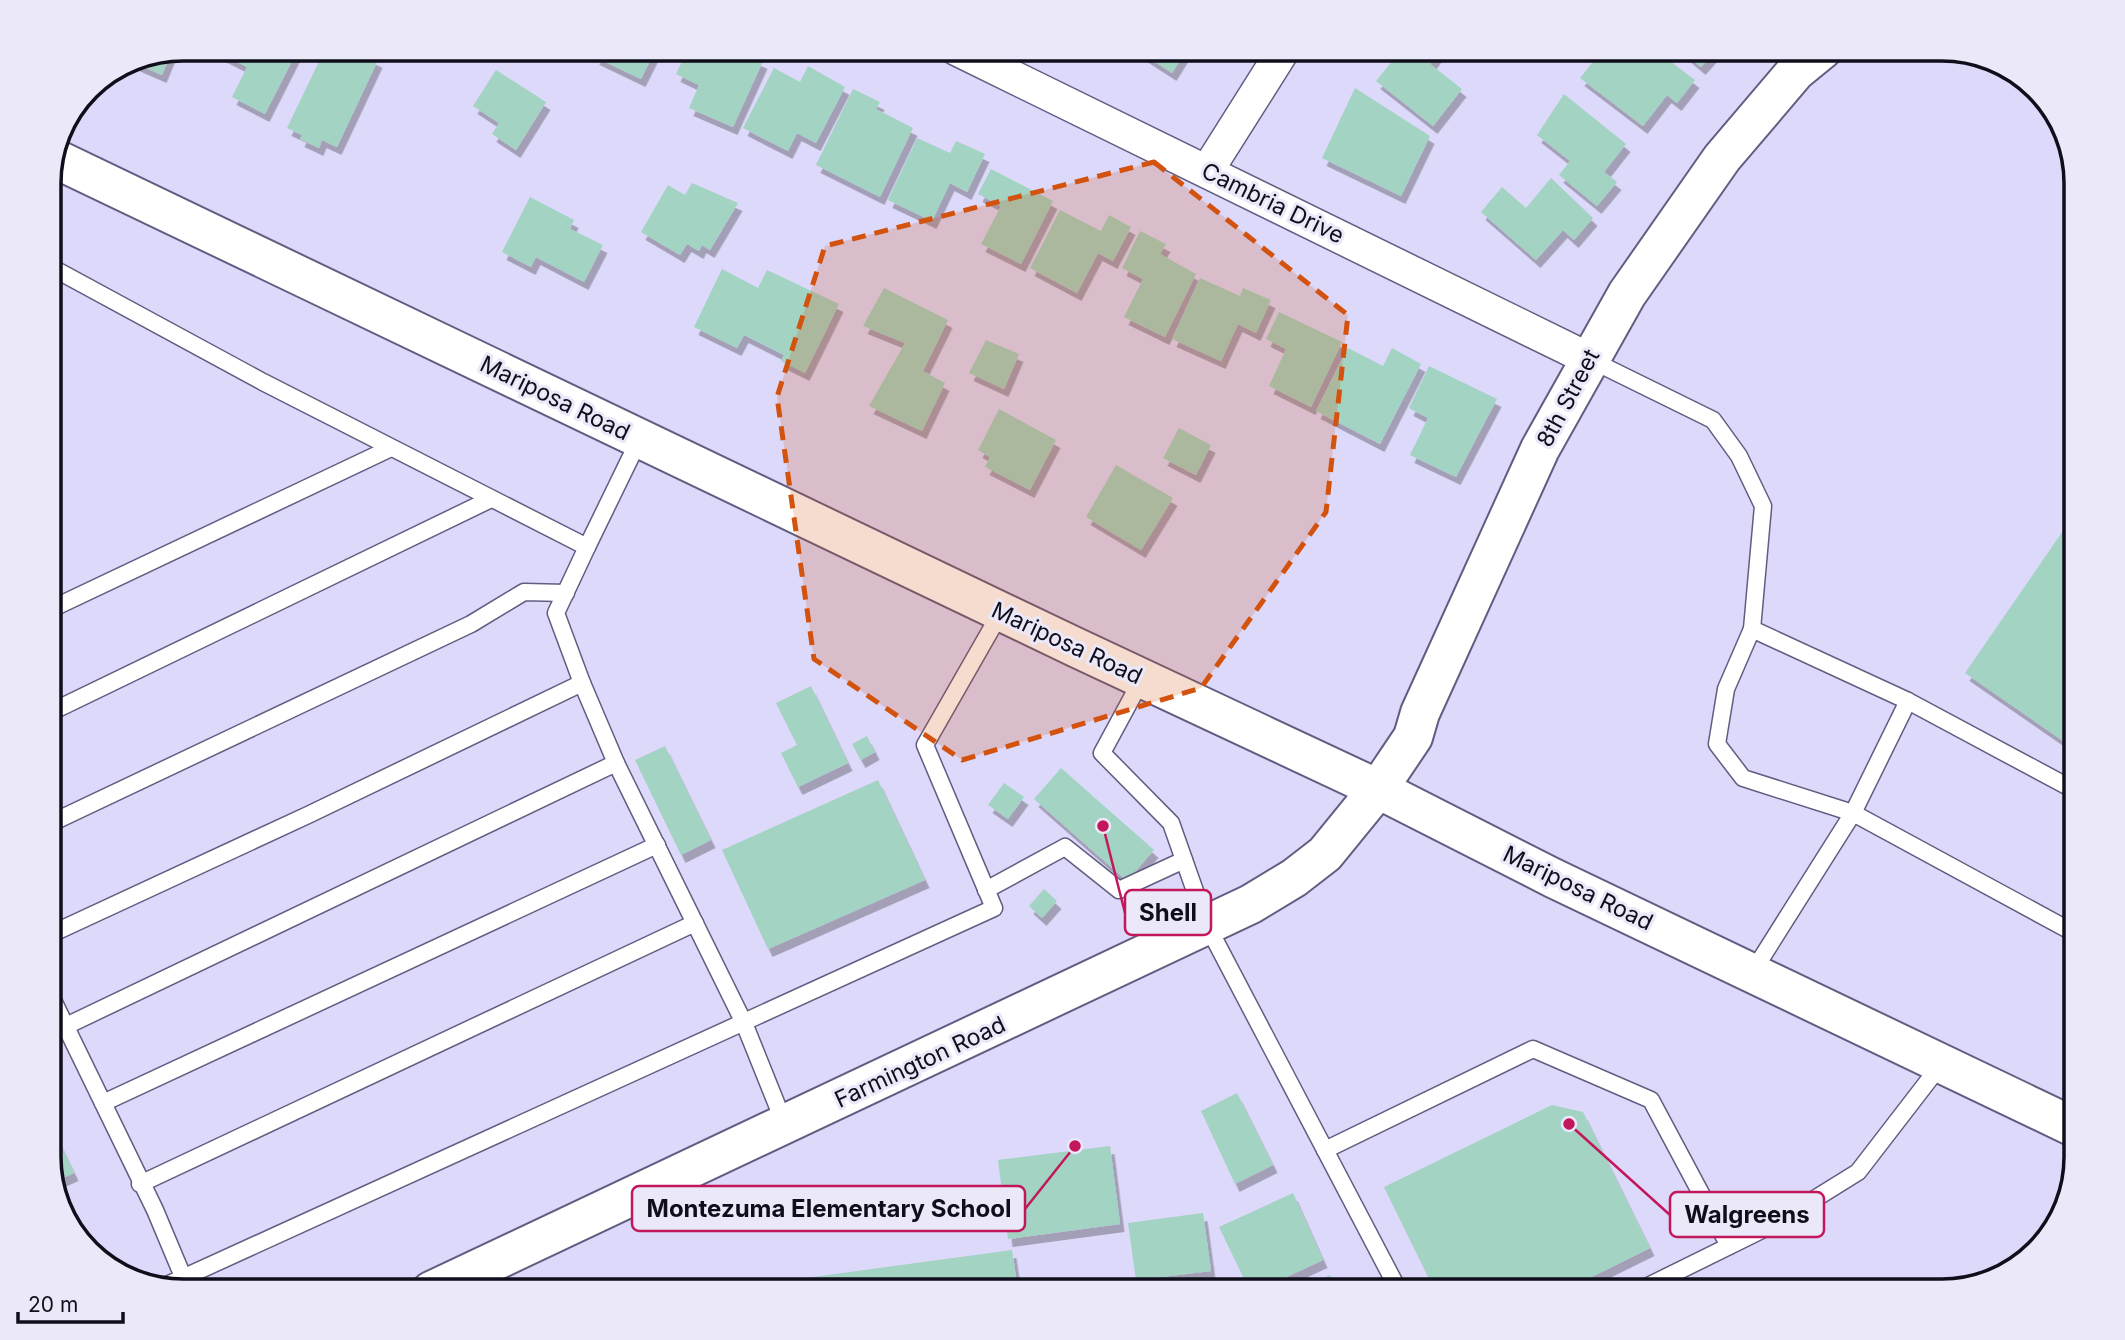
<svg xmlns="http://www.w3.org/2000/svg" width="2125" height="1340" font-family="Inter,sans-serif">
  <defs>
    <filter id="shadow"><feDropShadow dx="4.5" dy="8" stdDeviation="0" flood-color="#0004"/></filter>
  </defs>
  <rect width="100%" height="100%" fill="#ddd9fa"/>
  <g fill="#a3d3c2" filter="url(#shadow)">
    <path d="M223,49H298L265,114L232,97L247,67L221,54Z"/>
    <path d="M325,49H356L378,60L337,147L322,140L319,148L300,139L302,135L287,128Z"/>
    <path d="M599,49H656L641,79L595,57Z"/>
    <path d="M688,49H737L763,61L733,127L689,108L699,85L676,74Z"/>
    <path d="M1135,49H1187L1172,73Z"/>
    <path d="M1402,49H1441L1430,64L1462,89L1433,126L1376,81Z"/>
    <path d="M1603,49H1654L1695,80L1677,103L1667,95L1643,126L1580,78Z"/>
    <path d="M1680,49H1717L1701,67Z"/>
    <path d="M172,51L162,75L130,61L132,59Z"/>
    <path d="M808,66L845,87L816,143L797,133L788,151L743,128L774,68L800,82Z"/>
    <path d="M496,70L546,102L516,150L492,134L499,123L473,106Z"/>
    <path d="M1355,88L1430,136L1401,196L1322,158Z"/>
    <path d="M853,89L880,102L876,109L913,128L880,197L816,165Z"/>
    <path d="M1564,94L1626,144L1604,172L1617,182L1597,206L1559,175L1570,161L1537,135Z"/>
    <path d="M917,138L950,153L956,141L985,154L967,192L950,183L932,221L888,200Z"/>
    <path d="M991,169L1053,201L1021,264L981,244L1001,206L978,194Z"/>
    <path d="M1551,178L1593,218L1574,240L1563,230L1536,260L1481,212L1502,187L1526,208Z"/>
    <path d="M692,183L738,203L710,250L702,245L699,251L687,244L680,255L641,232L668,185L685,195Z"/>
    <path d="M530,197L574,220L570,229L603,245L584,282L536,257L531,267L502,252Z"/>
    <path d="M1060,210L1101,231L1109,215L1131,227L1113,261L1098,253L1077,293L1030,268Z"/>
    <path d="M1140,231L1166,244L1160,254L1196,274L1165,337L1124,317L1143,279L1122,268Z"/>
    <path d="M722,269L758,288L767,270L839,304L805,373L781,361L784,355L744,335L737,348L694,327Z"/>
    <path d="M1200,278L1240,296L1243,288L1271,300L1256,333L1238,324L1221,361L1172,339Z"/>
    <path d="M884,288L948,320L923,371L945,383L922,431L869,406L905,343L863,326Z"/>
    <path d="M1279,312L1342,342L1311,407L1269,386L1286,349L1266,339Z"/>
    <path d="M986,340L1019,354L1004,389L969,373Z"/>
    <path d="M1348,348L1383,366L1392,348L1421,364L1380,444L1316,411Z"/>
    <path d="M1429,366L1497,399L1456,477L1410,455L1428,418L1409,408Z"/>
    <path d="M999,409L1056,440L1030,490L985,467L990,457L978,450Z"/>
    <path d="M1179,428L1211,445L1196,475L1163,458Z"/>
    <path d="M1116,465L1173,498L1141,550L1086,517Z"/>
    <path d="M2076,512V750L1965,673Z"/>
    <path d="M811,686L848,763L798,787L781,753L797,745L776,703Z"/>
    <path d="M867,736L875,752L861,760L852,744Z"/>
    <path d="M665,746L711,840L681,855L635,760Z"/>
    <path d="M1061,768L1154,850L1127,881L1034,799Z"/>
    <path d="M878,780L925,880L768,949L722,850Z"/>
    <path d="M1004,783L1024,797L1008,819L988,805Z"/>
    <path d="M1044,889L1057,901L1042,918L1029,906Z"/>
    <path d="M1237,1093L1273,1165L1235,1184L1201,1111Z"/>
    <path d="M1552,1105L1583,1112L1650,1248L1563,1291H1435L1384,1187Z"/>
    <path d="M49,1121L74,1173L54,1182L49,1165Z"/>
    <path d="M1110,1146L1120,1224L1008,1239L998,1160Z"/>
    <path d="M1293,1193L1323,1260L1256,1291H1250L1219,1227Z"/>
    <path d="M1203,1213L1211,1271L1136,1280L1128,1223Z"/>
    <path d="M1012,1250L1018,1291H724V1289Z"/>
    <path d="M1330,1275L1337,1291H1298Z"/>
  </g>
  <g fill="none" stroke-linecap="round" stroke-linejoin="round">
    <defs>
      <g id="service">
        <path d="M49,266L263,382L587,547L640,438"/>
        <path d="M1589,359L1713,420L1739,456L1763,506L1752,629L1908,701L2076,791"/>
        <path d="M587,547L556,613L582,683L616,763L744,1023L785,1125"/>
        <path d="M49,610L391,448"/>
        <path d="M1752,629L1726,689L1717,744L1743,778L1853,813L1908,701"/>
        <path d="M1142,679L1102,753L1171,823L1207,925L1399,1291"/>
        <path d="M49,713L491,499"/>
        <path d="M49,824L471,624L524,592L566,593"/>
        <path d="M986,890L1065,847L1119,890L1184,860"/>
        <path d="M49,935L308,815L582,683"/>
        <path d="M1752,973L1853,813L2076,934"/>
        <path d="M49,992L155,1210L189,1291"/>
        <path d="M66,1026L616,763"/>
        <path d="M103,1103L657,845"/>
        <path d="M1325,1150L1533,1049L1651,1100L1729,1246"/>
        <path d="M140,1184L695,923"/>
        <path d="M2052,1233L2055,1226"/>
        <path d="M165,1286L994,908L925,745L1001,612"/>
        <path d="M1638,1291L1776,1223L1858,1172L1942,1063"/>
      </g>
      <g id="minor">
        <path d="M956,49L1589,359"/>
        <path d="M1207,171L1284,49"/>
      </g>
      <path id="tertiary" d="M1378,789L1413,737L1420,713L1540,449L1627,294L1722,158L1796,71L1823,49"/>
      <path id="secondary" d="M431,1291L1251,904L1294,878L1325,854L1378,789"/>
      <path id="primary" d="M56,159L1075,647L1378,789L1553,878L2076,1128"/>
    </defs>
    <use href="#service" stroke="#615d80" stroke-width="19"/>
    <use href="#minor" stroke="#615d80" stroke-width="35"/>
    <use href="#tertiary" stroke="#615d80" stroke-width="42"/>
    <use href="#secondary" stroke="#615d80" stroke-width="42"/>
    <use href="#primary" stroke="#615d80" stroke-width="42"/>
    <use href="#service" stroke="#fff" stroke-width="16"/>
    <use href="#minor" stroke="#fff" stroke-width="32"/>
    <use href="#tertiary" stroke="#fff" stroke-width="38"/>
    <use href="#secondary" stroke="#fff" stroke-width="38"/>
    <use href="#primary" stroke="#fff" stroke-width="38"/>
  </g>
  <path fill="#d2520e" fill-opacity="0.2" stroke="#d2520e" stroke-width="5" stroke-dasharray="14 9" stroke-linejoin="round" d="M1154,162L1348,315L1326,512L1201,688L962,760L814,659L777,397L825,246Z"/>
  <g text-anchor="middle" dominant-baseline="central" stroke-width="6" stroke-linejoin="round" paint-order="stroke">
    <g font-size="23" fill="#100e1b" stroke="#eae8f9">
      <text transform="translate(1273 203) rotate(26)">Cambria Drive</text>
      <text transform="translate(555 398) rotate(26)">Mariposa Road</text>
      <text transform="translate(1568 398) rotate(-62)">8th Street</text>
      <text transform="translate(1067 643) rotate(25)">Mariposa Road</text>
      <text transform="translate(1578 888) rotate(26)">Mariposa Road</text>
      <text transform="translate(920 1062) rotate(-25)">Farmington Road</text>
    </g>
  </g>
  <path d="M0 0H2125V1340H0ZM183 61H1942A122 122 0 0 1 2064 183V1157A122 122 0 0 1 1942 1279H183A122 122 0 0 1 61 1157V183A122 122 0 0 1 183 61Z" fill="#eae8f9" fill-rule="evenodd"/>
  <path fill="none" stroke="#100e1b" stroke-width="3.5" d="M183 61H1942A122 122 0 0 1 2064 183V1157A122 122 0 0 1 1942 1279H183A122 122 0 0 1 61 1157V183A122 122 0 0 1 183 61Z"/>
  <path fill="none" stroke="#c2185b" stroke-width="2.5" d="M1103 826L1125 913M1075 1146L1025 1209M1569 1124L1670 1215"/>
  <g fill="#c2185b" stroke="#eae8f9" stroke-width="2.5">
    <circle cx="1103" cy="826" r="7"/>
    <circle cx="1075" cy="1146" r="7"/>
    <circle cx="1569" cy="1124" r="7"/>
  </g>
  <g fill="#eae8f9" stroke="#c2185b" stroke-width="2.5">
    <rect x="1125" y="890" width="86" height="45" rx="7"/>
    <rect x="632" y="1186" width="393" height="45" rx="7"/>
    <rect x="1670" y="1192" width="154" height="45" rx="7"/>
  </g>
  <g font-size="24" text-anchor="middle" font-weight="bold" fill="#100e1b">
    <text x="1168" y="921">Shell</text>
    <text x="829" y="1217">Montezuma Elementary School</text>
    <text x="1747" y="1223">Walgreens</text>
  </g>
  <path d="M18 1312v10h105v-10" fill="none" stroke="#100e1b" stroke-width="3.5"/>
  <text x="28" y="1312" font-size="21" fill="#100e1b" stroke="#eae8f9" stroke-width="5" paint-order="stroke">20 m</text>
</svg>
